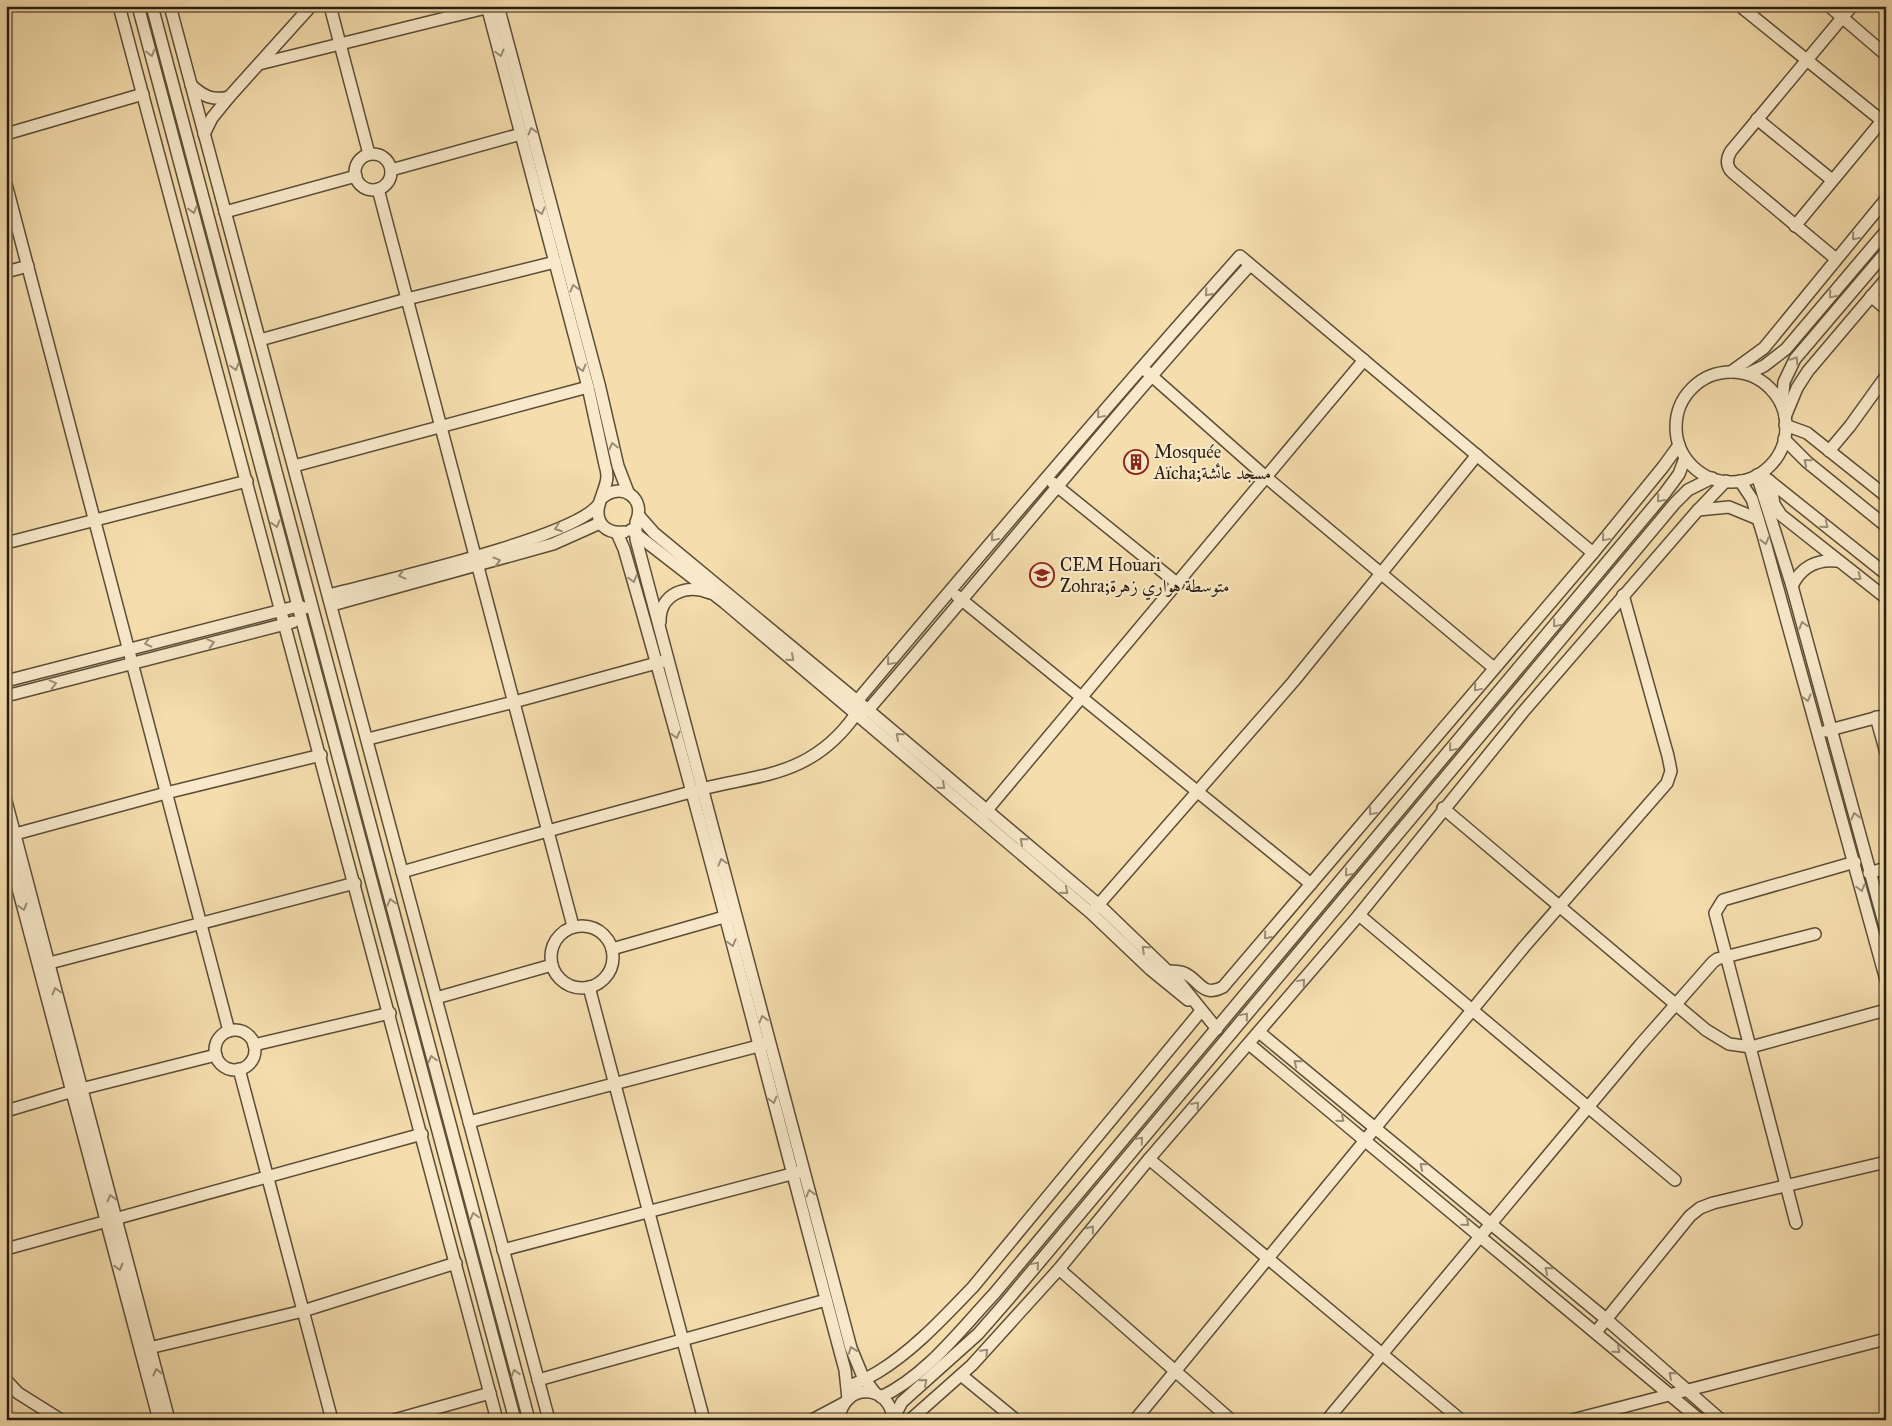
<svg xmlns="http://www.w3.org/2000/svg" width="1892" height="1426" font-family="'IM FELL Great Primer',Amiri,serif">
  <rect width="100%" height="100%" fill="#f5ddae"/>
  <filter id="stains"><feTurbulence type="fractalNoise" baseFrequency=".004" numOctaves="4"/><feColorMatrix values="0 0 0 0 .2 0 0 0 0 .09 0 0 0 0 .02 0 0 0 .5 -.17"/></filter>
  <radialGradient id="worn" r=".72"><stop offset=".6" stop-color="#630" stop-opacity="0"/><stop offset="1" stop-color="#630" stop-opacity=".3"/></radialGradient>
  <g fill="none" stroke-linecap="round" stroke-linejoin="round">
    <defs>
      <g id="minor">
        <path d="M119,6L497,1420"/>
        <path d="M138,6L515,1420"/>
        <path d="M152,6L529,1420"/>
        <path d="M170,6L549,1420"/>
        <path d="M330,6L369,154"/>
        <path d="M487,6L588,387L605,465C606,468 607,473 607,477C606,493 590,511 603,526C609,532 616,533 624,532"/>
        <path d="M498,6L599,384L618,466L628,492"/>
        <path d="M1740,6L1886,124"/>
        <path d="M1829,6L1886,55"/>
        <path d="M259,64L494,6"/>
        <path d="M191,85C203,96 212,101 229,97L212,118L204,134"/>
        <path d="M229,97L311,6"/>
        <path d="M1757,119L1832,180"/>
        <path d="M6,134L143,94"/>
        <circle cx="373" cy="172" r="18"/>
        <path d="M391,170L521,134"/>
        <path d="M6,184L229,1031"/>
        <path d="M378,189L573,926"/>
        <path d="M225,212L356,176"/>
        <path d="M1795,226L1886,116"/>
        <path d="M1836,259L1733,173C1726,167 1726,159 1731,151L1852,6"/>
        <path d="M1250,265C1118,410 996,562 868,710L856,714L857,701C983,551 1110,402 1240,256L1593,553"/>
        <path d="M6,272L28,266"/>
        <path d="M1871,296L1886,309"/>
        <path d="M260,340L407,299L555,262"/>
        <path d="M1145,370L1267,478L1494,668"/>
        <path d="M1731,372L1764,348L1886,199"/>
        <circle cx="1731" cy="427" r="55"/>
        <path d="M1747,374L1764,366L1786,349L1886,231"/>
        <path d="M1782,404L1784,382L1795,359L1886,252"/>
        <path d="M1785,417L1797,388L1808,371L1886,279"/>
        <path d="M1785,425L1807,433L1886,496"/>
        <path d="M1784,439L1807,462L1886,526"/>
        <path d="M1829,451L1850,426L1886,376"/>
        <path d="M294,466L588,387"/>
        <path d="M1757,475L1792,586L1886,930"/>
        <path d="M1767,479L1886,574"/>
        <path d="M1740,481L1752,499L1763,535L1886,980"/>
        <path d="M1770,481L1774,504L1781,515L1886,598"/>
        <path d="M1053,483L1178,584"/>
        <path d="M602,498C621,481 647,498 636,522"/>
        <path d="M1698,510L1729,507L1758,519"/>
        <path d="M639,516L654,533L868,710L1099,905L1179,982L1217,1029"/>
        <path d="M636,524V539L851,1348L863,1377L875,1393"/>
        <path d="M631,530L725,603L1091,913L1150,969L1188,1000"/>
        <path d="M617,533L624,549C703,821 771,1096 845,1370L848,1399"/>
        <path d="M6,543L247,481"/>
        <path d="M1792,586C1801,567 1817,559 1837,561"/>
        <path d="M329,595C378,582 575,538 599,504"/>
        <path d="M957,596L1311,884"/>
        <path d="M332,605L553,544L600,523"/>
        <path d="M660,622C659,594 687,583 710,593"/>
        <path d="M6,681L298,606L305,608"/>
        <path d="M6,696L293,622"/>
        <path d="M1876,717L1886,753"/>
        <path d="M1826,731L1886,715"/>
        <path d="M368,739L514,702L664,661"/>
        <path d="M6,801L169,1420"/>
        <path d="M1443,808L1706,1030L1729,1044L1751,1047L1886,1010"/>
        <path d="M982,816L1364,360"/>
        <path d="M8,836L166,793L321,755"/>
        <path d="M6,843L159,1420"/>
        <path d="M402,872C502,843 602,816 702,789C735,780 769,778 800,763C823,752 842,734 856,714"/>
        <path d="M1869,873L1886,868"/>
        <path d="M1093,911L1293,682L1477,455"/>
        <path d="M1359,915L1675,1180"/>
        <circle cx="582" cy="957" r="31"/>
        <path d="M612,949L731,915"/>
        <path d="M42,965L355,883"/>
        <path d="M1168,971C1173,971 1180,971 1184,973C1200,980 1202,998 1223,987L1593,553L1663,467L1679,445"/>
        <path d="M589,987L704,1420"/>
        <path d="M436,998L552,965"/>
        <circle cx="235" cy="1050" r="20"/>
        <path d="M1259,1032L1606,1319L1721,1420"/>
        <path d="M1249,1044L1700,1420"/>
        <path d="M254,1045L390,1013"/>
        <path d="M239,1069L332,1420"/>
        <path d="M6,1111L73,1091L216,1055"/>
        <path d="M469,1122L766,1044"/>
        <path d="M1149,1159L1461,1420"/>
        <path d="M1796,1223L1715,913L1723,900L1855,862"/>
        <path d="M6,1249L422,1134"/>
        <path d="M503,1250L799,1172"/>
        <path d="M1059,1269L1231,1420"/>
        <path d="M1596,1332L1690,1216L1700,1208L1713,1203L1886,1162"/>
        <path d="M145,1349L303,1311L456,1263"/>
        <path d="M961,1375L1016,1420"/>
        <path d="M6,1380L18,1393L61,1420"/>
        <path d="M538,1380L826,1300"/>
        <path d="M847,1387C857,1383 868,1378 878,1372C914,1350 944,1317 973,1287L1201,1011"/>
        <path d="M881,1397C927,1375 960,1330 994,1294L1665,493L1679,474L1685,458"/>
        <path d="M893,1419L902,1402L978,1334L1006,1302L1675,503L1688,490L1712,478"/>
        <path d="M394,1420L490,1393"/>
        <path d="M812,1420L844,1403"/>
        <path d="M839,1420C842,1382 891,1383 893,1420"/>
        <path d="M910,1420L972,1365L1059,1269L1149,1159L1359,915L1523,712L1698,510L1726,481"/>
        <path d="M1135,1420L1524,947L1667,783L1671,771L1668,756L1623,595"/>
        <path d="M1327,1420L1640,1045L1713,962L1717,959L1815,934"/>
        <path d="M1572,1420L1886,1339"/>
      </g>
    </defs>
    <use href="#minor" stroke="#5b4d37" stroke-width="14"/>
    <use href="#minor" stroke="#f8e9ca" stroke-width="11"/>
  </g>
  <defs><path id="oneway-chevron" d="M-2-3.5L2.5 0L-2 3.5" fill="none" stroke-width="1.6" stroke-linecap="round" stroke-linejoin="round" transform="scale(1.25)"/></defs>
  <g stroke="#9a8d76">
    <use href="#oneway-chevron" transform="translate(151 53) rotate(75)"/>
    <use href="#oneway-chevron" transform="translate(500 53) rotate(75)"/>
    <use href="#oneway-chevron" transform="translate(532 131) rotate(-105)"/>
    <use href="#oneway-chevron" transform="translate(193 210) rotate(75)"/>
    <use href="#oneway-chevron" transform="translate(541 211) rotate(75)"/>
    <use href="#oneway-chevron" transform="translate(1855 237) rotate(130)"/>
    <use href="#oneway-chevron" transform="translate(574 288) rotate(-105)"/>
    <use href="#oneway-chevron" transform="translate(1208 293) rotate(132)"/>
    <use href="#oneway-chevron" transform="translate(1832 295) rotate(130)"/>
    <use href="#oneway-chevron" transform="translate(1795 360) rotate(-57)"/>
    <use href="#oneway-chevron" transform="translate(235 367) rotate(75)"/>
    <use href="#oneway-chevron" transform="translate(582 368) rotate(75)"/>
    <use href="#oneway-chevron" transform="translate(1100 415) rotate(131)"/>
    <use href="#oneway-chevron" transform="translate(613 446) rotate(-103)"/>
    <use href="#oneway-chevron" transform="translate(1807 462) rotate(-140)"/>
    <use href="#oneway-chevron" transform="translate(1660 499) rotate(130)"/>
    <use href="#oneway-chevron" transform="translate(276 524) rotate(75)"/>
    <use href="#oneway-chevron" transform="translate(1825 525) rotate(39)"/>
    <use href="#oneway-chevron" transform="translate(558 528) rotate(160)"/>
    <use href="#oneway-chevron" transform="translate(994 538) rotate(130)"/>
    <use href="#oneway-chevron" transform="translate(1605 538) rotate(130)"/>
    <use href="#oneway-chevron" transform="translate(1765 541) rotate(75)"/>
    <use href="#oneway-chevron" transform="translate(497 561) rotate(-17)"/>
    <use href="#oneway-chevron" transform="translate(402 575) rotate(165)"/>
    <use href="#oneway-chevron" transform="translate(1858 577) rotate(37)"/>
    <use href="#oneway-chevron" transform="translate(633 579) rotate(74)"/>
    <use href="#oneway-chevron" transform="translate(1556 624) rotate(130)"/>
    <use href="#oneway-chevron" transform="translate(1803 625) rotate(-106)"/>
    <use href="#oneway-chevron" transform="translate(148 643) rotate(166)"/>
    <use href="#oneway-chevron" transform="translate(211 643) rotate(-15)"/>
    <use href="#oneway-chevron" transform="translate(791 658) rotate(40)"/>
    <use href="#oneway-chevron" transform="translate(890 662) rotate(130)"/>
    <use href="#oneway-chevron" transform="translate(53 684) rotate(-15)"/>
    <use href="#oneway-chevron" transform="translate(1477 688) rotate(130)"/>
    <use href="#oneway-chevron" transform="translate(1807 698) rotate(75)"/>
    <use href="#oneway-chevron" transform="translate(676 735) rotate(75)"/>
    <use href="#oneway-chevron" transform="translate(899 736) rotate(-140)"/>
    <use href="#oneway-chevron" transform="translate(1452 748) rotate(130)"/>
    <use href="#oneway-chevron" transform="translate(942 786) rotate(40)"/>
    <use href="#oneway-chevron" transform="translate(1372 812) rotate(130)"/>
    <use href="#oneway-chevron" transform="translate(1855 816) rotate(-104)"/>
    <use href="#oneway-chevron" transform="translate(1023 841) rotate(-140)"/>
    <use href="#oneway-chevron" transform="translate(722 862) rotate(-105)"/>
    <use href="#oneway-chevron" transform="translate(1348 873) rotate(130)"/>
    <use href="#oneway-chevron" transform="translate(1861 888) rotate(75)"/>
    <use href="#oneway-chevron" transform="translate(1065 891) rotate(40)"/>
    <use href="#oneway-chevron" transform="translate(391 902) rotate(-105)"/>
    <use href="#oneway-chevron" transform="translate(23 907) rotate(75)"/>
    <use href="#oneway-chevron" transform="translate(1267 936) rotate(130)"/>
    <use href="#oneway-chevron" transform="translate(732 943) rotate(75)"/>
    <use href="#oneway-chevron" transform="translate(1145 949) rotate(-137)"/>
    <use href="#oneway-chevron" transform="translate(1302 982) rotate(-50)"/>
    <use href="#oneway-chevron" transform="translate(56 991) rotate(-105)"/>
    <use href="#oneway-chevron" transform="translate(1245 1016) rotate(-50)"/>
    <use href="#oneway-chevron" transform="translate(763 1019) rotate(-105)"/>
    <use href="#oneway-chevron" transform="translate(432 1059) rotate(-105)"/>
    <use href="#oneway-chevron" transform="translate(1297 1063) rotate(-141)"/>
    <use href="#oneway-chevron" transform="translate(773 1100) rotate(75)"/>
    <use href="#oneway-chevron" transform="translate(1196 1105) rotate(-49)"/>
    <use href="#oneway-chevron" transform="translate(1341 1119) rotate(40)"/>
    <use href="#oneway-chevron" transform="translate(1140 1140) rotate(-50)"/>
    <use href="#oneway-chevron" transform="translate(1423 1166) rotate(-141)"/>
    <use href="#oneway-chevron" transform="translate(810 1193) rotate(-105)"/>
    <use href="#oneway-chevron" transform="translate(111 1198) rotate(-105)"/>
    <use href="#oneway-chevron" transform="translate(474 1216) rotate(-105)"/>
    <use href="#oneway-chevron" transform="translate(1466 1223) rotate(40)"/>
    <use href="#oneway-chevron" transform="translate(1091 1229) rotate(-51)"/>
    <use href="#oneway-chevron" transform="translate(1036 1265) rotate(-50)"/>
    <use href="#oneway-chevron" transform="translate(119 1267) rotate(75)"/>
    <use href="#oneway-chevron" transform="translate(1548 1270) rotate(-140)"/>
    <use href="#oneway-chevron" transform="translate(852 1350) rotate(-110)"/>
    <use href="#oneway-chevron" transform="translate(1617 1350) rotate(41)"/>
    <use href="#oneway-chevron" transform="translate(985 1352) rotate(-46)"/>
    <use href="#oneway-chevron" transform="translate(157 1372) rotate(-104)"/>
    <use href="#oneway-chevron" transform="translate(515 1373) rotate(-105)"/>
    <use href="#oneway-chevron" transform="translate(1672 1375) rotate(-139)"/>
    <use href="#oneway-chevron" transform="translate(924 1382) rotate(-41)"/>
  </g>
  <defs>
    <symbol id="building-ring" viewBox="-11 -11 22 22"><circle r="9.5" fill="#f8e9ca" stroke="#8f2418" stroke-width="1.5"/><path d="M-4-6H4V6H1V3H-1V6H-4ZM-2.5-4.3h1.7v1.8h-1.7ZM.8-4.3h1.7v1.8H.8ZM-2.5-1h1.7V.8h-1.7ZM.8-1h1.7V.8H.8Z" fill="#8f2418"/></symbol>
    <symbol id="school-ring" viewBox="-11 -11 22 22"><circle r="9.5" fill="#f8e9ca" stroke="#8f2418" stroke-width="1.5"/><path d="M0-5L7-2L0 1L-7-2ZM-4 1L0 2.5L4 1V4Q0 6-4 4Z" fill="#8f2418"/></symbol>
  </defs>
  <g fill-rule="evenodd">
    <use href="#building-ring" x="1122" y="448" width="28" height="28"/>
    <use href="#school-ring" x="1028" y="561" width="28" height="28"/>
  </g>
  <g text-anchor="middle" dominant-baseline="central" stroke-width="4" stroke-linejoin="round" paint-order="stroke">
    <g font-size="18" fill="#281d0f" stroke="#f8e9ca" text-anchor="start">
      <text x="1154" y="452">Mosquée<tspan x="1154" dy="21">Aïcha;مسجد عائشة</tspan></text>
      <text x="1060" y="565">CEM Houari<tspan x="1060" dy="21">Zohra;متوسطة هواري زهرة</tspan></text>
    </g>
  </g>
  <rect width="1892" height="1426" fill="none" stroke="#f5ddae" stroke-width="25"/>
  <rect x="8" y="8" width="1877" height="1411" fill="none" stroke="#281d0f" stroke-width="2.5"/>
  <rect x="12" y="12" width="1867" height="1401" fill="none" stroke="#281d0f"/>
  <rect width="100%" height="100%" filter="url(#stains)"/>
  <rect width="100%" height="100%" fill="url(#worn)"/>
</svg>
